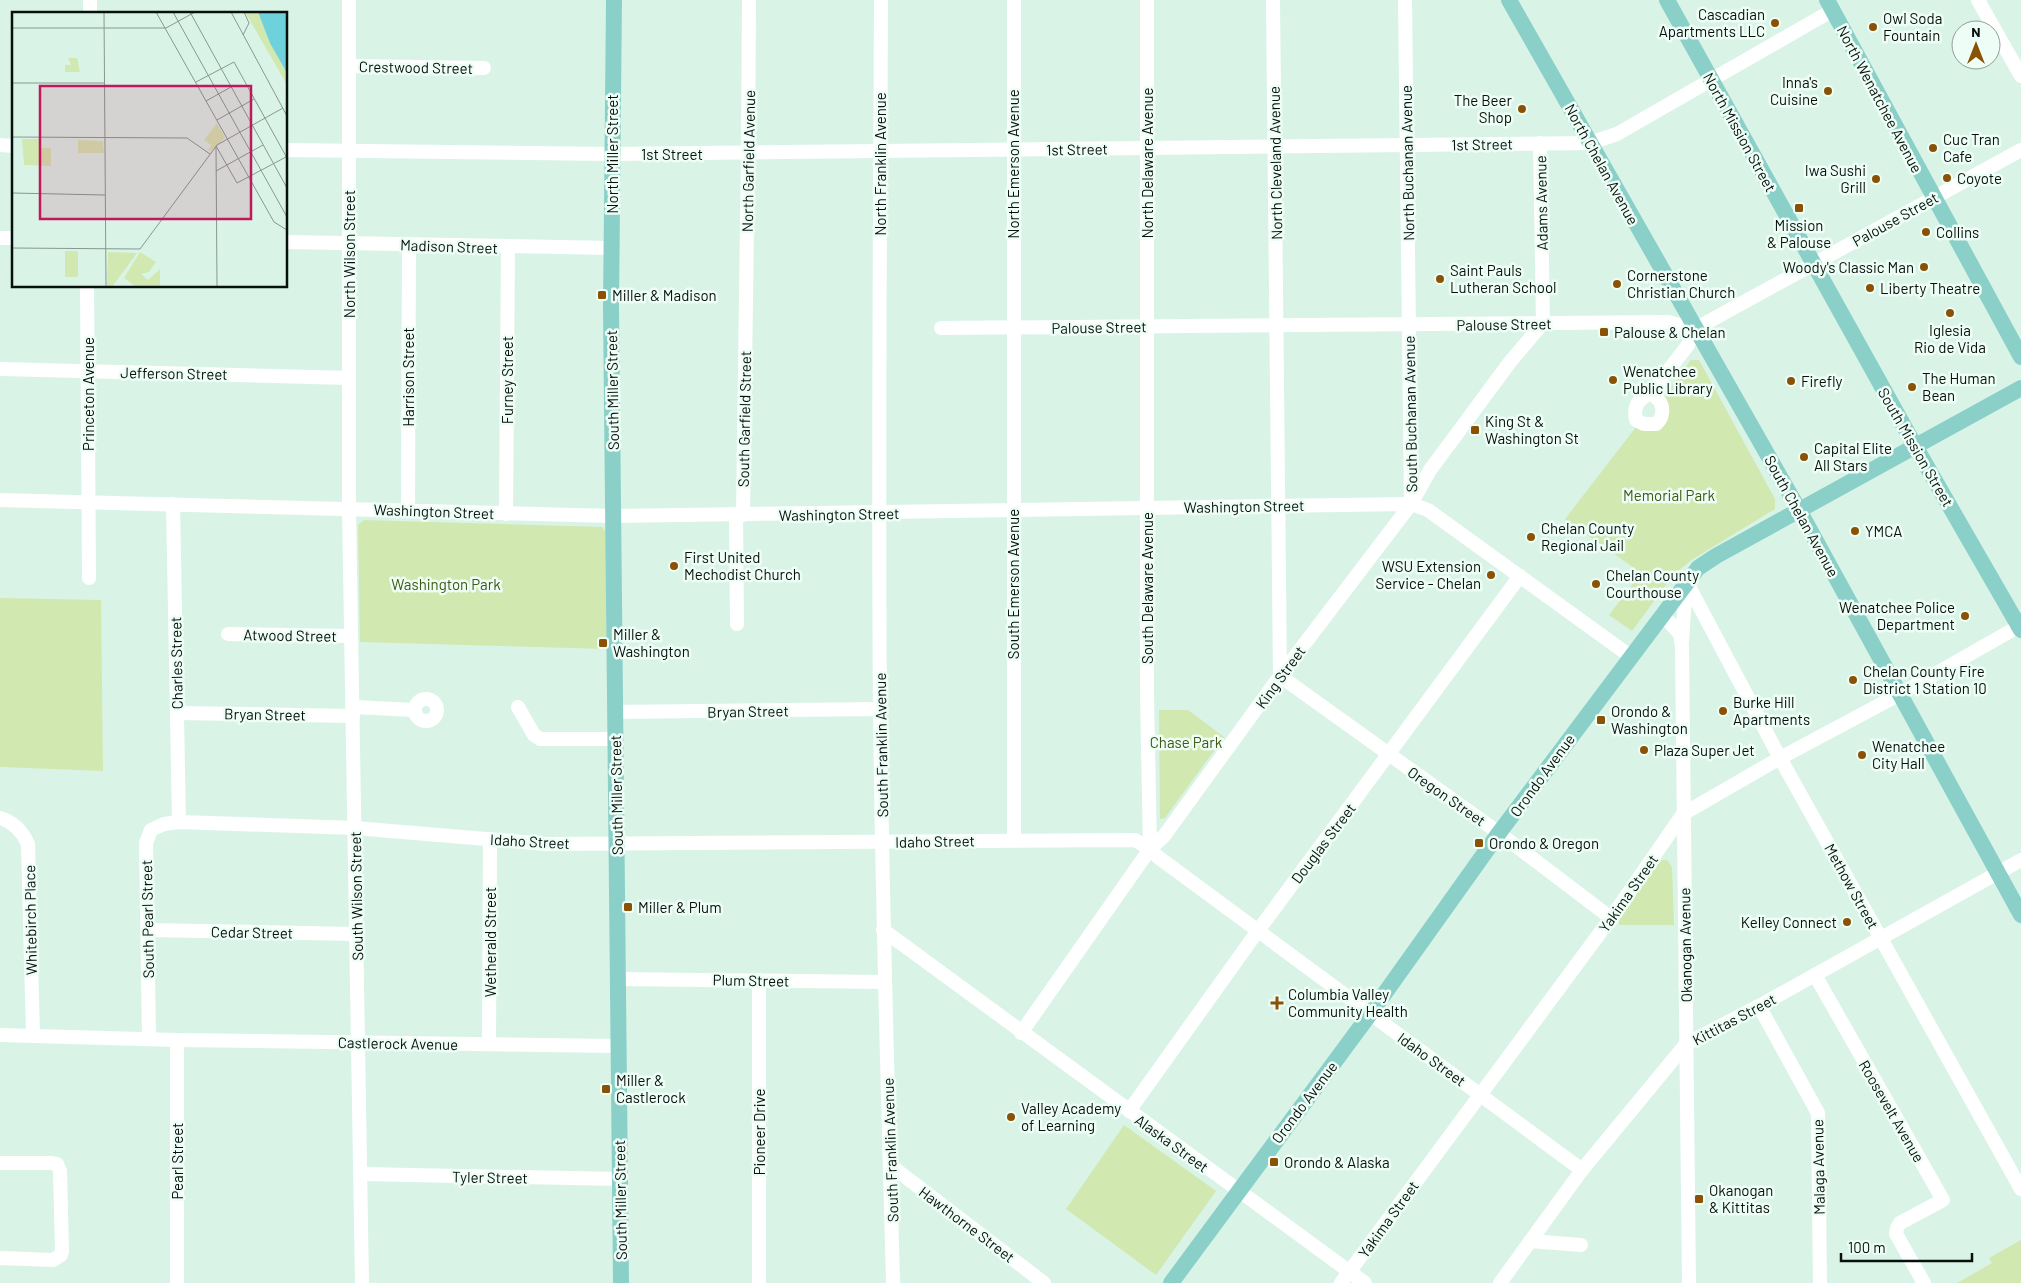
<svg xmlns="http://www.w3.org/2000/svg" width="2021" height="1283" font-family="Barlow,sans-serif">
  <rect width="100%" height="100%" fill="#d9f4e7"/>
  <g fill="#d2e8b1">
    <path d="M1691,360H1699L1775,499V509L1693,559L1674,574L1632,631L1609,615L1641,573L1565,519L1636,427L1663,425C1670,416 1672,406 1664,397Z"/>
    <path d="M364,520L602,527L607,533L606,649L360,642L358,525Z"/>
    <path d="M0,598L101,600L103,771L0,767Z"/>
    <path d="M1159,710H1188L1224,737L1165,818L1160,819Z"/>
    <path d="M1661,860H1667L1672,867L1674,925H1619V919Z"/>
    <path d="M1124,1125L1216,1191L1156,1275L1066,1209Z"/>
    <path d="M2021,1240V1283H1957L1992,1263L1989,1258Z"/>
  </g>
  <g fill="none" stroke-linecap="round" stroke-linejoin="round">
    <g stroke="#fff" stroke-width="14">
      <path d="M90,0V14"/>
      <path d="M349,0V509L362,1283"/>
      <path d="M881,0C880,236 878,473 880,709C882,901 888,1092 893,1283"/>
      <path d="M1014,0V840"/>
      <path d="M1147,0V695L1150,849"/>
      <path d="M1273,0L1280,676L1499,833L1611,918"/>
      <path d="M1405,0L1411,502"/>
      <path d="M1978,0L2021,76"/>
      <path d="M349,66L484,68"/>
      <path d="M1540,143L1543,323"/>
      <path d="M0,145L14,146"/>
      <path d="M286,150L612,154L1590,143L1617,134L1833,10"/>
      <path d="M0,238H14"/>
      <path d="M286,242L612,248"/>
      <path d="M87,286L89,578"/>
      <path d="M941,328L1668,322L1695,329L2021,150"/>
      <path d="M0,369L349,378"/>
      <path d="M1650,394C1663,398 1667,415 1656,424H1644L1636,420C1633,407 1638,398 1650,394L1688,345L1695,329"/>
      <path d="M0,500L613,516L1411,504L1428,510L1630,656"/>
      <path d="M173,504L179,822"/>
      <path d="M408,510L409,244"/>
      <path d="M506,514L508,247"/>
      <path d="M736,515L737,624"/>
      <path d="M743,515L748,153L749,0"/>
      <path d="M1686,581L1780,758L2021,1189"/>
      <path d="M1662,614L1680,634L1682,647L1689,1283"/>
      <path d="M228,634L351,636"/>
      <path d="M1682,641L1686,582"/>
      <circle cx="426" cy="710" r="11"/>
      <path d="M353,707L414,710"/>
      <path d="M518,707L534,735L540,739H616"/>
      <path d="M615,712L880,709"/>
      <path d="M177,713L353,716"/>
      <path d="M0,818C14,822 22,831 28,844L33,1036"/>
      <path d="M147,930L356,934"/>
      <path d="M883,930L1365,1283"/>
      <path d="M1815,975L1943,1200L1900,1223L1897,1228L1896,1234L1924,1283"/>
      <path d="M618,979L885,982"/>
      <path d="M1759,1006L1818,1113L1820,1283"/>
      <path d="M1021,1033L1150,849L1164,836L1280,676L1411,504L1430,470L1459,431L1510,362L1543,323"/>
      <path d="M0,1035L177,1040L619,1046"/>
      <path d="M149,1039L146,843L151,830L164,824L179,822L355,828L546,844L1135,840L1150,849L1158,857L1582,1170"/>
      <path d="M177,1040V1283"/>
      <path d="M489,1044L490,839"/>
      <path d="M1129,1111L1257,932L1520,576"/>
      <path d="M0,1163H52L57,1164L60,1171L62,1251L61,1255L53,1260L0,1258"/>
      <path d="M890,1165L1044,1283"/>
      <path d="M361,1174L620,1179"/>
      <path d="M1530,1241L1581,1245"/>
      <path d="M759,1283V980"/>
      <path d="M1341,1283L1611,918L1683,814L1780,758L1900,694L2021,625"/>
      <path d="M1500,1283L1582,1170L1686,1044L1759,1006L2021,860"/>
    </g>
    <g stroke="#8bd0c8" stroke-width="16">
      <path d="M614,0L611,308L621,1283"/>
      <path d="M1509,0L1799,510L2021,915"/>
      <path d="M1667,0L1915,446L2021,630"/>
      <path d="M1827,0L2021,357"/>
      <path d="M1171,1283L1370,1014L1499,833L1698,568L1716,556L2021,388"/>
    </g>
  </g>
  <g fill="#895204" stroke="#eefef7" stroke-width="2">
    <circle cx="1775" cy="23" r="5"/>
    <circle cx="1873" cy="27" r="5"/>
    <circle cx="1828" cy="91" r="5"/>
    <circle cx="1522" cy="109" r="5"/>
    <circle cx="1933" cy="148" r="5"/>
    <circle cx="1947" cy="178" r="5"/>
    <circle cx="1876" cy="179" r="5"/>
    <rect x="1794" y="203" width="10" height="10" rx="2.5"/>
    <circle cx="1926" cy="232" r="5"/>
    <circle cx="1924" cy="267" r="5"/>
    <circle cx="1440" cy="279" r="5"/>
    <circle cx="1617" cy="284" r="5"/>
    <circle cx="1870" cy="288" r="5"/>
    <rect x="597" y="290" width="10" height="10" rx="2.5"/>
    <circle cx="1950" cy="313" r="5"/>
    <rect x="1599" y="327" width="10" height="10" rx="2.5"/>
    <circle cx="1613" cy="380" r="5"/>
    <circle cx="1791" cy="381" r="5"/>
    <circle cx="1912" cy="387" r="5"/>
    <rect x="1470" y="425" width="10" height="10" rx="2.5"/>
    <circle cx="1804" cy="457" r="5"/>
    <circle cx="1855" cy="531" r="5"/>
    <circle cx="1531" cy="537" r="5"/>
    <circle cx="674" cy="566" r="5"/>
    <circle cx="1491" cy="575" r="5"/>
    <circle cx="1596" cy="584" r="5"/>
    <circle cx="1965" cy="616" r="5"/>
    <rect x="598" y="638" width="10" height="10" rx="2.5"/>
    <circle cx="1853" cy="680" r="5"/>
    <circle cx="1723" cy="711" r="5"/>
    <rect x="1596" y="715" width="10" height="10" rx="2.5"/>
    <circle cx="1644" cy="750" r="5"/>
    <circle cx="1862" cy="755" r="5"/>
    <rect x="1474" y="838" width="10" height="10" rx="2.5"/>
    <rect x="623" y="902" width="10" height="10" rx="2.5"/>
    <circle cx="1847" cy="922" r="5"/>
    <path d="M1274.5 995.5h5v5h5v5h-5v5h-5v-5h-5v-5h5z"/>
    <rect x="601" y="1084" width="10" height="10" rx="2.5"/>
    <circle cx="1011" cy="1117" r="5"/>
    <rect x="1269" y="1157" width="10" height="10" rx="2.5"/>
    <rect x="1694" y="1194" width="10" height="10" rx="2.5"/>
  </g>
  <g text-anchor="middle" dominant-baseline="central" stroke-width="5" stroke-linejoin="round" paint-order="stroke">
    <g font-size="15" fill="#07100c" stroke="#eefef7" text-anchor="start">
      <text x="1765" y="14" text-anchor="end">Cascadian<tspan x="1765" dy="17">Apartments LLC</tspan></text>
      <text x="1883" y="18">Owl Soda<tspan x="1883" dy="17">Fountain</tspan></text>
      <text x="1818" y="82" text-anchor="end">Inna's<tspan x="1818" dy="17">Cuisine</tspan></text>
      <text x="1512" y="100" text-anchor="end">The Beer<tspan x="1512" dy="17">Shop</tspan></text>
      <text x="1943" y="139">Cuc Tran<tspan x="1943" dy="17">Cafe</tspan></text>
      <text x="1866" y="170" text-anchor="end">Iwa Sushi<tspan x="1866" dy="17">Grill</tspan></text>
      <text x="1957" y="178">Coyote</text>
      <text x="1799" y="225" text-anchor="middle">Mission<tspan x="1799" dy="17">&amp; Palouse</tspan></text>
      <text x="1936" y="232">Collins</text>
      <text x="1914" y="267" text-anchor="end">Woody's Classic Man</text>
      <text x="1450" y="270">Saint Pauls<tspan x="1450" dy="17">Lutheran School</tspan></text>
      <text x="1627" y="275">Cornerstone<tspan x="1627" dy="17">Christian Church</tspan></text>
      <text x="1880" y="288">Liberty Theatre</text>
      <text x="612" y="295">Miller &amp; Madison</text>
      <text x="1950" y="330" text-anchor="middle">Iglesia<tspan x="1950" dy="17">Rio de Vida</tspan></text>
      <text x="1614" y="332">Palouse &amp; Chelan</text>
      <text x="1623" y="371">Wenatchee<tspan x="1623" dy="17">Public Library</tspan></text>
      <text x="1922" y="378">The Human<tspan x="1922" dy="17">Bean</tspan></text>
      <text x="1801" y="381">Firefly</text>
      <text x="1485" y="421">King St &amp;<tspan x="1485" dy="17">Washington St</tspan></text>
      <text x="1814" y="448">Capital Elite<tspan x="1814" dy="17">All Stars</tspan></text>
      <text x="1541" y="528">Chelan County<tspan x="1541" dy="17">Regional Jail</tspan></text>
      <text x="1865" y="531">YMCA</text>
      <text x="684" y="557">First United<tspan x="684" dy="17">Mechodist Church</tspan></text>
      <text x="1481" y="566" text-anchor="end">WSU Extension<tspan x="1481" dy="17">Service - Chelan</tspan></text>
      <text x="1606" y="575">Chelan County<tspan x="1606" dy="17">Courthouse</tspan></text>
      <text x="1955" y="607" text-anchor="end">Wenatchee Police<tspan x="1955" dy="17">Department</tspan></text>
      <text x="613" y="634">Miller &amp;<tspan x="613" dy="17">Washington</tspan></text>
      <text x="1863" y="671">Chelan County Fire<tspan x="1863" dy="17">District 1 Station 10</tspan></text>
      <text x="1733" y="702">Burke Hill<tspan x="1733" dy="17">Apartments</tspan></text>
      <text x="1611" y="711">Orondo &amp;<tspan x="1611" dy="17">Washington</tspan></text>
      <text x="1872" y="746">Wenatchee<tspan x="1872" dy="17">City Hall</tspan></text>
      <text x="1654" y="750">Plaza Super Jet</text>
      <text x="1489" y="843">Orondo &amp; Oregon</text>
      <text x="638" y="907">Miller &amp; Plum</text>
      <text x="1837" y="922" text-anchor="end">Kelley Connect</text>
      <text x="1288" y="994">Columbia Valley<tspan x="1288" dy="17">Community Health</tspan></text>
      <text x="616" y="1080">Miller &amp;<tspan x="616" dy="17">Castlerock</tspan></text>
      <text x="1021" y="1108">Valley Academy<tspan x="1021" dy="17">of Learning</tspan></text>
      <text x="1284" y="1162">Orondo &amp; Alaska</text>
      <text x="1709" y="1190">Okanogan<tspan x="1709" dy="17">&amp; Kittitas</tspan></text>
    </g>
    <g font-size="15" fill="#07100c" stroke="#eefef7">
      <text transform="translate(416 67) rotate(1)">Crestwood Street</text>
      <text transform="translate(1880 99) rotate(62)">North Wenatchee Avenue</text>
      <text transform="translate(1740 132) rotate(61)">North Mission Street</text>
      <text transform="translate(1482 144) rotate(-1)">1st Street</text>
      <text transform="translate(1077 149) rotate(-1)">1st Street</text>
      <text transform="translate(612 154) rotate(-90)">North Miller Street</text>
      <text x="672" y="154">1st Street</text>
      <text transform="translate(748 161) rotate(-89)">North Garfield Avenue</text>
      <text transform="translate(1147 163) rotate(-90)">North Delaware Avenue</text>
      <text transform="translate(1275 163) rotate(-91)">North Cleveland Avenue</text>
      <text transform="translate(1407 163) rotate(-91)">North Buchanan Avenue</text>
      <text transform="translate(880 164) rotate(-90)">North Franklin Avenue</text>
      <text transform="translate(1013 164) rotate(-90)">North Emerson Avenue</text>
      <text transform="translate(1602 164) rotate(61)">North Chelan Avenue</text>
      <text transform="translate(1541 203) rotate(-91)">Adams Avenue</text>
      <text transform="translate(1895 219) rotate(-29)">Palouse Street</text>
      <text transform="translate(449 246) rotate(2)">Madison Street</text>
      <text transform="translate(349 254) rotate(-90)">North Wilson Street</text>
      <text transform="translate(1504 324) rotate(-1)">Palouse Street</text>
      <text transform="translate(1099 327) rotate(-1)">Palouse Street</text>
      <text transform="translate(174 373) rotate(1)">Jefferson Street</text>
      <text transform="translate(408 377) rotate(-90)">Harrison Street</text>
      <text transform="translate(507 380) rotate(-90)">Furney Street</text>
      <text transform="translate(612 390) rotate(-91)">South Miller Street</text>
      <text transform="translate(88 394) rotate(-90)">Princeton Avenue</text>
      <text transform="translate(1410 414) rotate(-91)">South Buchanan Avenue</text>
      <text transform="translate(744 419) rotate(-89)">South Garfield Street</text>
      <text transform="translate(1916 447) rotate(60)">South Mission Street</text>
      <text transform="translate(1244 506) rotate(-1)">Washington Street</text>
      <text transform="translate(434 511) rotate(2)">Washington Street</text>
      <text transform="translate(839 514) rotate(-1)">Washington Street</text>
      <text transform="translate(1802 516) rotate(61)">South Chelan Avenue</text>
      <text transform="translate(1013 584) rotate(-90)">South Emerson Avenue</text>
      <text transform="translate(1147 588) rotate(-90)">South Delaware Avenue</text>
      <text transform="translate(290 635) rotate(1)">Atwood Street</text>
      <text transform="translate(176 663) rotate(-91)">Charles Street</text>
      <text transform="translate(1280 677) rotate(-54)">King Street</text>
      <text transform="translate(748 711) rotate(-1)">Bryan Street</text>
      <text transform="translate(265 714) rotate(1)">Bryan Street</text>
      <text transform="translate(881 745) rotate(-91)">South Franklin Avenue</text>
      <text transform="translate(1542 775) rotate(-54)">Orondo Avenue</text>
      <text transform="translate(616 795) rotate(-91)">South Miller Street</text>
      <text transform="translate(1447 796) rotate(35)">Oregon Street</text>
      <text transform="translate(530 841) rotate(3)">Idaho Street</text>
      <text transform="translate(935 841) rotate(-1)">Idaho Street</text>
      <text transform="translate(1323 843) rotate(-53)">Douglas Street</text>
      <text transform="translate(1852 886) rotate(61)">Methow Street</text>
      <text transform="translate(1628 893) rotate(-55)">Yakima Street</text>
      <text transform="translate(356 896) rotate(-91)">South Wilson Street</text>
      <text transform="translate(147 919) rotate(-91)">South Pearl Street</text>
      <text transform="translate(30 920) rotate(-91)">Whitebirch Place</text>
      <text transform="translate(252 932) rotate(1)">Cedar Street</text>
      <text transform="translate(490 942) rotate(-90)">Wetherald Street</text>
      <text transform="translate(1685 945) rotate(-91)">Okanogan Avenue</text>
      <text transform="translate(751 980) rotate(1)">Plum Street</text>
      <text transform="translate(1734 1019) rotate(-28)">Kittitas Street</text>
      <text transform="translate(398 1043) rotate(1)">Castlerock Avenue</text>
      <text transform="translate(1432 1059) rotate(36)">Idaho Street</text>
      <text transform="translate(1304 1102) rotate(-53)">Orondo Avenue</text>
      <text transform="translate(1892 1111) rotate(60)">Roosevelt Avenue</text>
      <text transform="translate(759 1132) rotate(-90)">Pioneer Drive</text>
      <text transform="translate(1172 1143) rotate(36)">Alaska Street</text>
      <text transform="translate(890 1150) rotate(-92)">South Franklin Avenue</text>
      <text transform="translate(177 1161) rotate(-90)">Pearl Street</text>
      <text transform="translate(1818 1167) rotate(-91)">Malaga Avenue</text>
      <text transform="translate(490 1177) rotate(1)">Tyler Street</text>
      <text transform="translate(620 1200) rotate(-91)">South Miller Street</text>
      <text transform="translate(1388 1219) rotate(-54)">Yakima Street</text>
      <text transform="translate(967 1224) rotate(37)">Hawthorne Street</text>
    </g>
    <g font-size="15" fill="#425810" stroke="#eefef7">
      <text x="1669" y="495">Memorial Park</text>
      <text x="446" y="584">Washington Park</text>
      <text x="1186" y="742">Chase Park</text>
    </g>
  </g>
  <g transform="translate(12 12)">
    <rect width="275" height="275" fill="#d9f4e7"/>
    <path d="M233,0H246L275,61L274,71ZM56,46H65L68,60H53V53H59ZM205,111L213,126L199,139L196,138L199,133L192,128ZM10,127H28V136H39V154L12,153ZM66,128L91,129L92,141H66ZM53,239H66V265H53ZM96,240L125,241L100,275H95ZM128,240L144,250L137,260L129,262L136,268L148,257V275H124L112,266Z" fill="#d2e8b1"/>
    <path d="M246,0H275V61L258,31Z" fill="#6fd1dc"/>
    <path fill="none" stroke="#85998f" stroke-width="1" d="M92,0L94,275M144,0L262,210L275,218M161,0L275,205M178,0L275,176M219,0L275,104M0,16H154L183,0M231,23L237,11L232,0M184,70L222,50L275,146M0,71H92M194,89L219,75M205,108L242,87M0,125L175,126L198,142M204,134L225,171L274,145M204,135L205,275M204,159L251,133M0,181L93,183M0,236L128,237L205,133L271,96"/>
    <path fill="#c2185b" fill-opacity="0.15" stroke="#c2185b" stroke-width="2.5" d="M28,74H239V207H28Z"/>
    <rect width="275" height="275" fill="none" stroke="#07100c" stroke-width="2.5"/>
  </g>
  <g transform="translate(1976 45)"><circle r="24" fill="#eefef7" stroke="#929f99"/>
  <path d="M0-4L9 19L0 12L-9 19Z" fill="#895204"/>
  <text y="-8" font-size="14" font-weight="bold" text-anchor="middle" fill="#07100c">N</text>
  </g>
  <path d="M1841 1253v8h131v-8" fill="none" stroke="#07100c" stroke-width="2.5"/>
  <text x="1848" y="1253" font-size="15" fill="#07100c" stroke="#eefef7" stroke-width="4" paint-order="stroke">100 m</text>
</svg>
